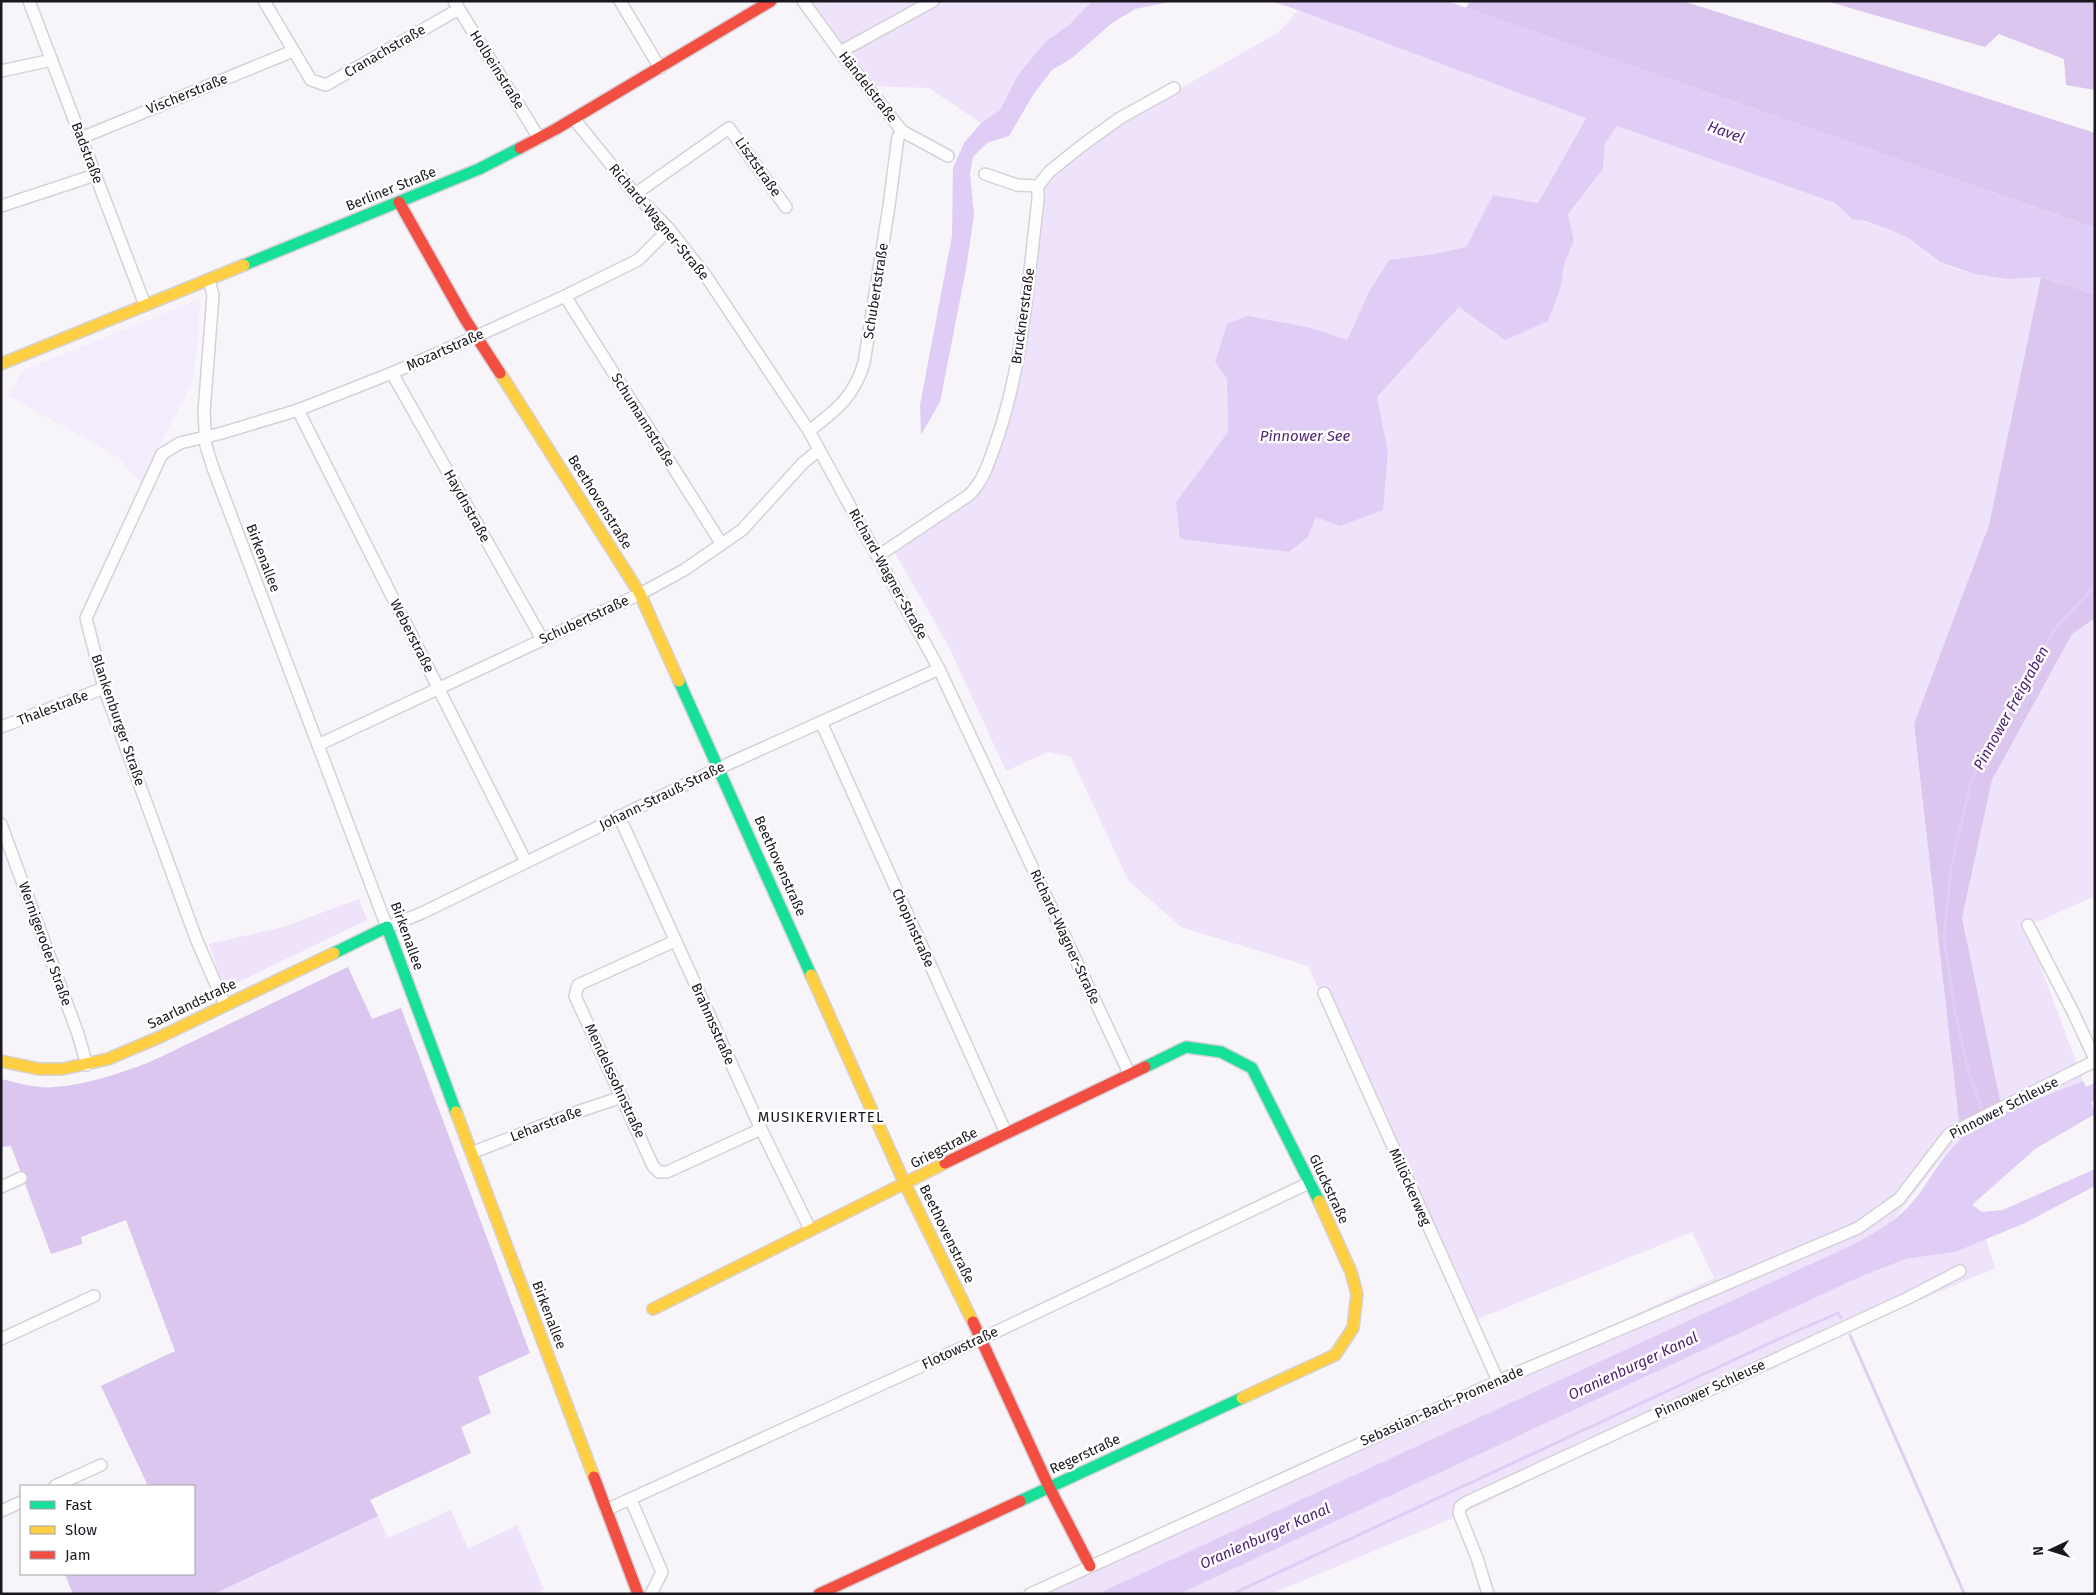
<svg xmlns="http://www.w3.org/2000/svg" width="2096" height="1595" font-family="'Fira Sans',sans-serif">
  <rect width="100%" height="100%" fill="#f7f4fa"/>
  <path fill="#f3ecfc" d="M200,299L197,351L191,384L141,483L117,456L9,396L22,371Z"/>
  <g fill="#eee3fb">
    <path d="M1092,1L1069,25L1045,42L1018,75L1000,110L981,123L929,88L868,86L797,2Z"/>
    <path d="M1298,10L1586,117L1538,203L1493,195L1466,247L1434,254L1369,292L1347,340L1312,328L1215,362L1227,379L1228,432L1176,502L1308,537L1316,517L1388,451L1377,397L1459,307L1471,314L1562,279L1564,265L1574,241L1568,214L1603,169L1605,143L1617,126L1835,203L1853,220C1872,221 1895,229 1911,240C1921,246 1929,255 1939,261C1963,277 2013,278 2041,277L1989,525L1914,724L1961,1139L1943,1156L1889,1225L1854,1244L1097,1594H1036L1714,1278L1692,1232L1473,1321L1308,966L1181,927L1128,880L1071,757L1048,752L1006,771L949,647L894,551L978,495L1008,425L1025,334L1043,191L1051,175L1108,130L1279,32Z"/>
    <path d="M2095,618V896L2026,927L2083,1081L2003,1114L1962,918L1992,780L2072,634Z"/>
    <path d="M359,899L367,920L232,985L222,982L209,944L283,927Z"/>
    <path d="M1986,1239L1995,1268L1859,1326L1835,1332L1453,1518L1271,1594H1178L1862,1276L1906,1259L1955,1252Z"/>
    <path d="M451,1510L468,1549L517,1525L544,1590L535,1594H214L378,1516L388,1538Z"/>
  </g>
  <g fill="#dac6ef">
    <path d="M1470,1H1683L2095,133V228L1466,8Z"/>
    <path d="M1826,1H2095V90L2066,85L2064,59L1999,34L1985,47Z"/>
    <path d="M2041,277L2095,294V618L2072,634L1992,780L1962,918L2003,1114L1961,1139L1914,724L1989,525Z"/>
    <path d="M348,967L372,1019L401,1008L530,1353L478,1377L491,1413L461,1427L471,1453L370,1500L378,1516L214,1594H73L65,1574H194V1486H148L101,1386L175,1351L126,1220L81,1237L82,1244L51,1254L11,1146L1,1147V1079C18,1083 38,1089 55,1087C87,1085 120,1073 150,1062Z"/>
  </g>
  <g fill="#e0cdf6">
    <path d="M1092,1H1174L1135,9L1112,23L1072,58L1052,70L1033,95L1009,136L987,143L973,157L970,174L974,215L966,269L940,402L921,435L920,405L952,236L953,168L964,143L981,123L1000,110L1018,75L1045,42L1069,25Z"/>
    <path d="M1271,1H1447L2095,228V294L2041,277L2007,279L1974,274L1940,262L1910,239L1891,230L1866,221L1853,220L1835,203L1617,126L1605,143L1603,169L1568,214L1574,241L1564,265L1561,286L1548,321L1505,340L1459,307L1377,397L1388,451L1383,510L1340,526L1316,517L1308,537L1289,552L1180,539L1176,502L1228,432L1227,379L1215,362L1227,324L1247,316L1312,328L1347,340L1369,292L1389,260L1434,254L1466,247L1493,195L1538,203L1586,118L1298,10Z"/>
    <path d="M2083,1081L2086,1087L2095,1083V1100L2091,1102L2095,1114L2035,1149L1972,1205L1982,1212L2003,1210L2095,1169V1186L2025,1223L1955,1252L1906,1259L1862,1276L1179,1594H1097L1854,1244C1878,1231 1898,1220 1915,1199C1931,1179 1940,1158 1959,1141C1988,1114 2047,1096 2083,1081Z"/>
  </g>
  <g fill="none" stroke-linecap="round" stroke-linejoin="round">
    <g stroke="#e0cdf6" stroke-width="3">
      <path d="M1982,1109L1969,1074L1955,1011L1944,938L1951,868L1971,781L2016,693L2058,625L2095,586"/>
      <path d="M1850,1335L1964,1593"/>
      <path d="M1232,1594L1783,1337L1838,1313L1841,1318"/>
    </g>
    <defs>
      <g id="street">
        <path d="M29,1L145,305"/>
        <path d="M264,1L311,80L326,85L459,9"/>
        <path d="M454,1L539,138"/>
        <path d="M620,1L660,68"/>
        <path d="M803,1L840,52L902,131L948,156"/>
        <path d="M840,52L933,1"/>
        <path d="M1,71L52,60"/>
        <path d="M574,119L635,194L669,229L706,276L809,431L939,669L1129,1073"/>
        <path d="M81,138L293,51"/>
        <path d="M985,174L1017,185L1038,186"/>
        <path d="M635,194L729,128L786,207"/>
        <path d="M1,206L95,175"/>
        <path d="M209,280L213,295L204,412L206,446L213,468L387,927L422,913L719,768L939,669"/>
        <path d="M565,296L721,543"/>
        <path d="M392,373L542,639"/>
        <path d="M298,410L526,862"/>
        <path d="M809,431C836,410 854,397 864,363L889,206L898,137L902,131"/>
        <path d="M878,556L969,495C983,482 989,462 995,445C1023,367 1028,281 1038,200V186L1049,172L1080,147L1120,118L1174,88"/>
        <path d="M821,722L1006,1133"/>
        <path d="M1,727L104,688"/>
        <path d="M318,745L640,594L684,570L742,530L803,463L819,450"/>
        <path d="M619,816L761,1129L810,1229"/>
        <path d="M1,824L78,1034L87,1065"/>
        <path d="M2028,925L2073,1012L2095,1059"/>
        <path d="M675,941L578,985L575,996L653,1166L659,1172H667L761,1129"/>
        <path d="M1324,993L1498,1381"/>
        <path d="M225,1005L197,941L104,688L86,618L162,454L180,443L222,433L298,410L392,373L477,336L565,296L638,260L669,229"/>
        <path d="M471,1153L577,1112L622,1097"/>
        <path d="M1,1187L21,1178"/>
        <path d="M1,1339L94,1296"/>
        <path d="M55,1486L101,1465"/>
        <path d="M631,1500L662,1572L651,1594"/>
        <path d="M606,1510L981,1339L1311,1182"/>
        <path d="M1,1511L21,1502"/>
        <path d="M1030,1594L1498,1381L1858,1228L1899,1199L1949,1134L2095,1061"/>
        <path d="M1488,1594L1477,1558L1459,1513L1460,1507L1467,1502L1908,1298L1960,1271"/>
      </g>
      <g id="fast">
        <path d="M244,265L479,169L520,148"/>
        <path d="M679,681L811,975"/>
        <path d="M334,953L387,927L456,1112"/>
        <path d="M1145,1067L1186,1047L1221,1052L1252,1068L1319,1201"/>
        <path d="M1020,1501L1242,1398"/>
      </g>
      <g id="slow">
        <path d="M1,364L244,265"/>
        <path d="M500,373L640,594L679,681"/>
        <path d="M811,975L905,1184L973,1322"/>
        <path d="M1,1061L39,1069H62L108,1059L162,1036L334,953"/>
        <path d="M456,1112L594,1477"/>
        <path d="M653,1309L945,1163"/>
        <path d="M1242,1398L1335,1355L1353,1328L1357,1294L1351,1272L1319,1201"/>
      </g>
      <g id="jam">
        <path d="M520,148L556,129L771,1"/>
        <path d="M399,202L465,319L500,373"/>
        <path d="M945,1163L1145,1067"/>
        <path d="M973,1322L1049,1487L1090,1566"/>
        <path d="M594,1477L638,1594"/>
        <path d="M819,1594L1020,1501"/>
      </g>
    </defs>
    <use href="#street" stroke="#d5d1d8" stroke-width="14"/>
    <use href="#fast" stroke="#d5d1d8" stroke-width="14"/>
    <use href="#slow" stroke="#d5d1d8" stroke-width="14"/>
    <use href="#jam" stroke="#d5d1d8" stroke-width="14"/>
    <use href="#street" stroke="#fefdfe" stroke-width="11"/>
    <use href="#fast" stroke="#16e098" stroke-width="11"/>
    <use href="#slow" stroke="#ffcf43" stroke-width="11"/>
    <use href="#jam" stroke="#f24e42" stroke-width="11"/>
  </g>
  <g text-anchor="middle" dominant-baseline="central" stroke-width="5" stroke-linejoin="round" paint-order="stroke">
    <g font-size="14" fill="#1b171f" stroke="#fff">
      <text transform="translate(385 51) rotate(-30)">Cranachstraße</text>
      <text transform="translate(497 70) rotate(58)">Holbeinstraße</text>
      <text transform="translate(868 87) rotate(52)">Händelstraße</text>
      <text transform="translate(187 94) rotate(-22)">Vischerstraße</text>
      <text transform="translate(87 153) rotate(69)">Badstraße</text>
      <text transform="translate(758 167) rotate(55)">Lisztstraße</text>
      <text transform="translate(391 189) rotate(-22)">Berliner Straße</text>
      <text transform="translate(659 222) rotate(50)">Richard-Wagner-Straße</text>
      <text transform="translate(876 291) rotate(-81)">Schubertstraße</text>
      <text transform="translate(1023 316) rotate(-82)">Brucknerstraße</text>
      <text transform="translate(445 350) rotate(-24)">Mozartstraße</text>
      <text transform="translate(643 420) rotate(58)">Schumannstraße</text>
      <text transform="translate(600 502) rotate(58)">Beethovenstraße</text>
      <text transform="translate(467 506) rotate(61)">Haydnstraße</text>
      <text transform="translate(263 558) rotate(69)">Birkenallee</text>
      <text transform="translate(888 574) rotate(61)">Richard-Wagner-Straße</text>
      <text transform="translate(584 620) rotate(-25)">Schubertstraße</text>
      <text transform="translate(412 636) rotate(63)">Weberstraße</text>
      <text transform="translate(53 708) rotate(-21)">Thalestraße</text>
      <text transform="translate(118 720) rotate(71)">Blankenburger Straße</text>
      <text transform="translate(662 796) rotate(-26)">Johann-Strauß-Straße</text>
      <text transform="translate(780 866) rotate(66)">Beethovenstraße</text>
      <text transform="translate(913 928) rotate(66)">Chopinstraße</text>
      <text transform="translate(407 936) rotate(70)">Birkenallee</text>
      <text transform="translate(1065 937) rotate(65)">Richard-Wagner-Straße</text>
      <text transform="translate(45 944) rotate(70)">Wernigeroder Straße</text>
      <text transform="translate(192 1004) rotate(-26)">Saarlandstraße</text>
      <text transform="translate(713 1024) rotate(66)">Brahmsstraße</text>
      <text transform="translate(615 1081) rotate(65)">Mendelssohnstraße</text>
      <text transform="translate(2004 1108) rotate(-27)">Pinnower Schleuse</text>
      <text transform="translate(546 1124) rotate(-21)">Leharstraße</text>
      <text transform="translate(944 1148) rotate(-27)">Griegstraße</text>
      <text transform="translate(1410 1187) rotate(66)">Millöckerweg</text>
      <text transform="translate(1329 1189) rotate(65)">Gluckstraße</text>
      <text transform="translate(947 1234) rotate(64)">Beethovenstraße</text>
      <text transform="translate(549 1315) rotate(69)">Birkenallee</text>
      <text transform="translate(960 1348) rotate(-25)">Flotowstraße</text>
      <text transform="translate(1710 1389) rotate(-25)">Pinnower Schleuse</text>
      <text transform="translate(1442 1406) rotate(-24)">Sebastian-Bach-Promenade</text>
      <text transform="translate(1085 1454) rotate(-25)">Regerstraße</text>
    </g>
    <g font-size="15" font-style="italic" fill="#4f2374" stroke="#fff">
      <text transform="translate(1726 132) rotate(20)">Havel</text>
      <text x="1305" y="436">Pinnower See</text>
      <text transform="translate(2011 708) rotate(-61)">Pinnower Freigraben</text>
      <text transform="translate(1633 1366) rotate(-25)">Oranienburger Kanal</text>
      <text transform="translate(1265 1536) rotate(-24)">Oranienburger Kanal</text>
    </g>
    <g font-size="15" letter-spacing="1" fill="#1b171f" stroke="#fff">
      <text x="821" y="1117">MUSIKERVIERTEL</text>
    </g>
  </g>
  <rect width="2096" height="1595" fill="none" stroke="#1b171f" stroke-width="5"/>
  <rect x="20" y="1485" width="175" height="90" fill="#ffffff" stroke="#a4a2a5"/>
  <rect x="30" y="1501" width="25" height="8" fill="#16e098" stroke="#a4a2a5"/>
  <text x="65" y="1510" font-size="15" fill="#1b171f">Fast</text>
  <rect x="30" y="1526" width="25" height="8" fill="#ffcf43" stroke="#a4a2a5"/>
  <text x="65" y="1535" font-size="15" fill="#1b171f">Slow</text>
  <rect x="30" y="1551" width="25" height="8" fill="#f24e42" stroke="#a4a2a5"/>
  <text x="65" y="1560" font-size="15" fill="#1b171f">Jam</text>
  <g transform="translate(2051 1550) rotate(266)" stroke="#ffffff" stroke-width="4" paint-order="stroke">
  <path d="M0-4L9 19L0 12L-9 19Z" fill="#1b171f"/>
  <text y="-8" font-size="14" font-weight="bold" text-anchor="middle" fill="#1b171f">N</text>
  </g>
</svg>
